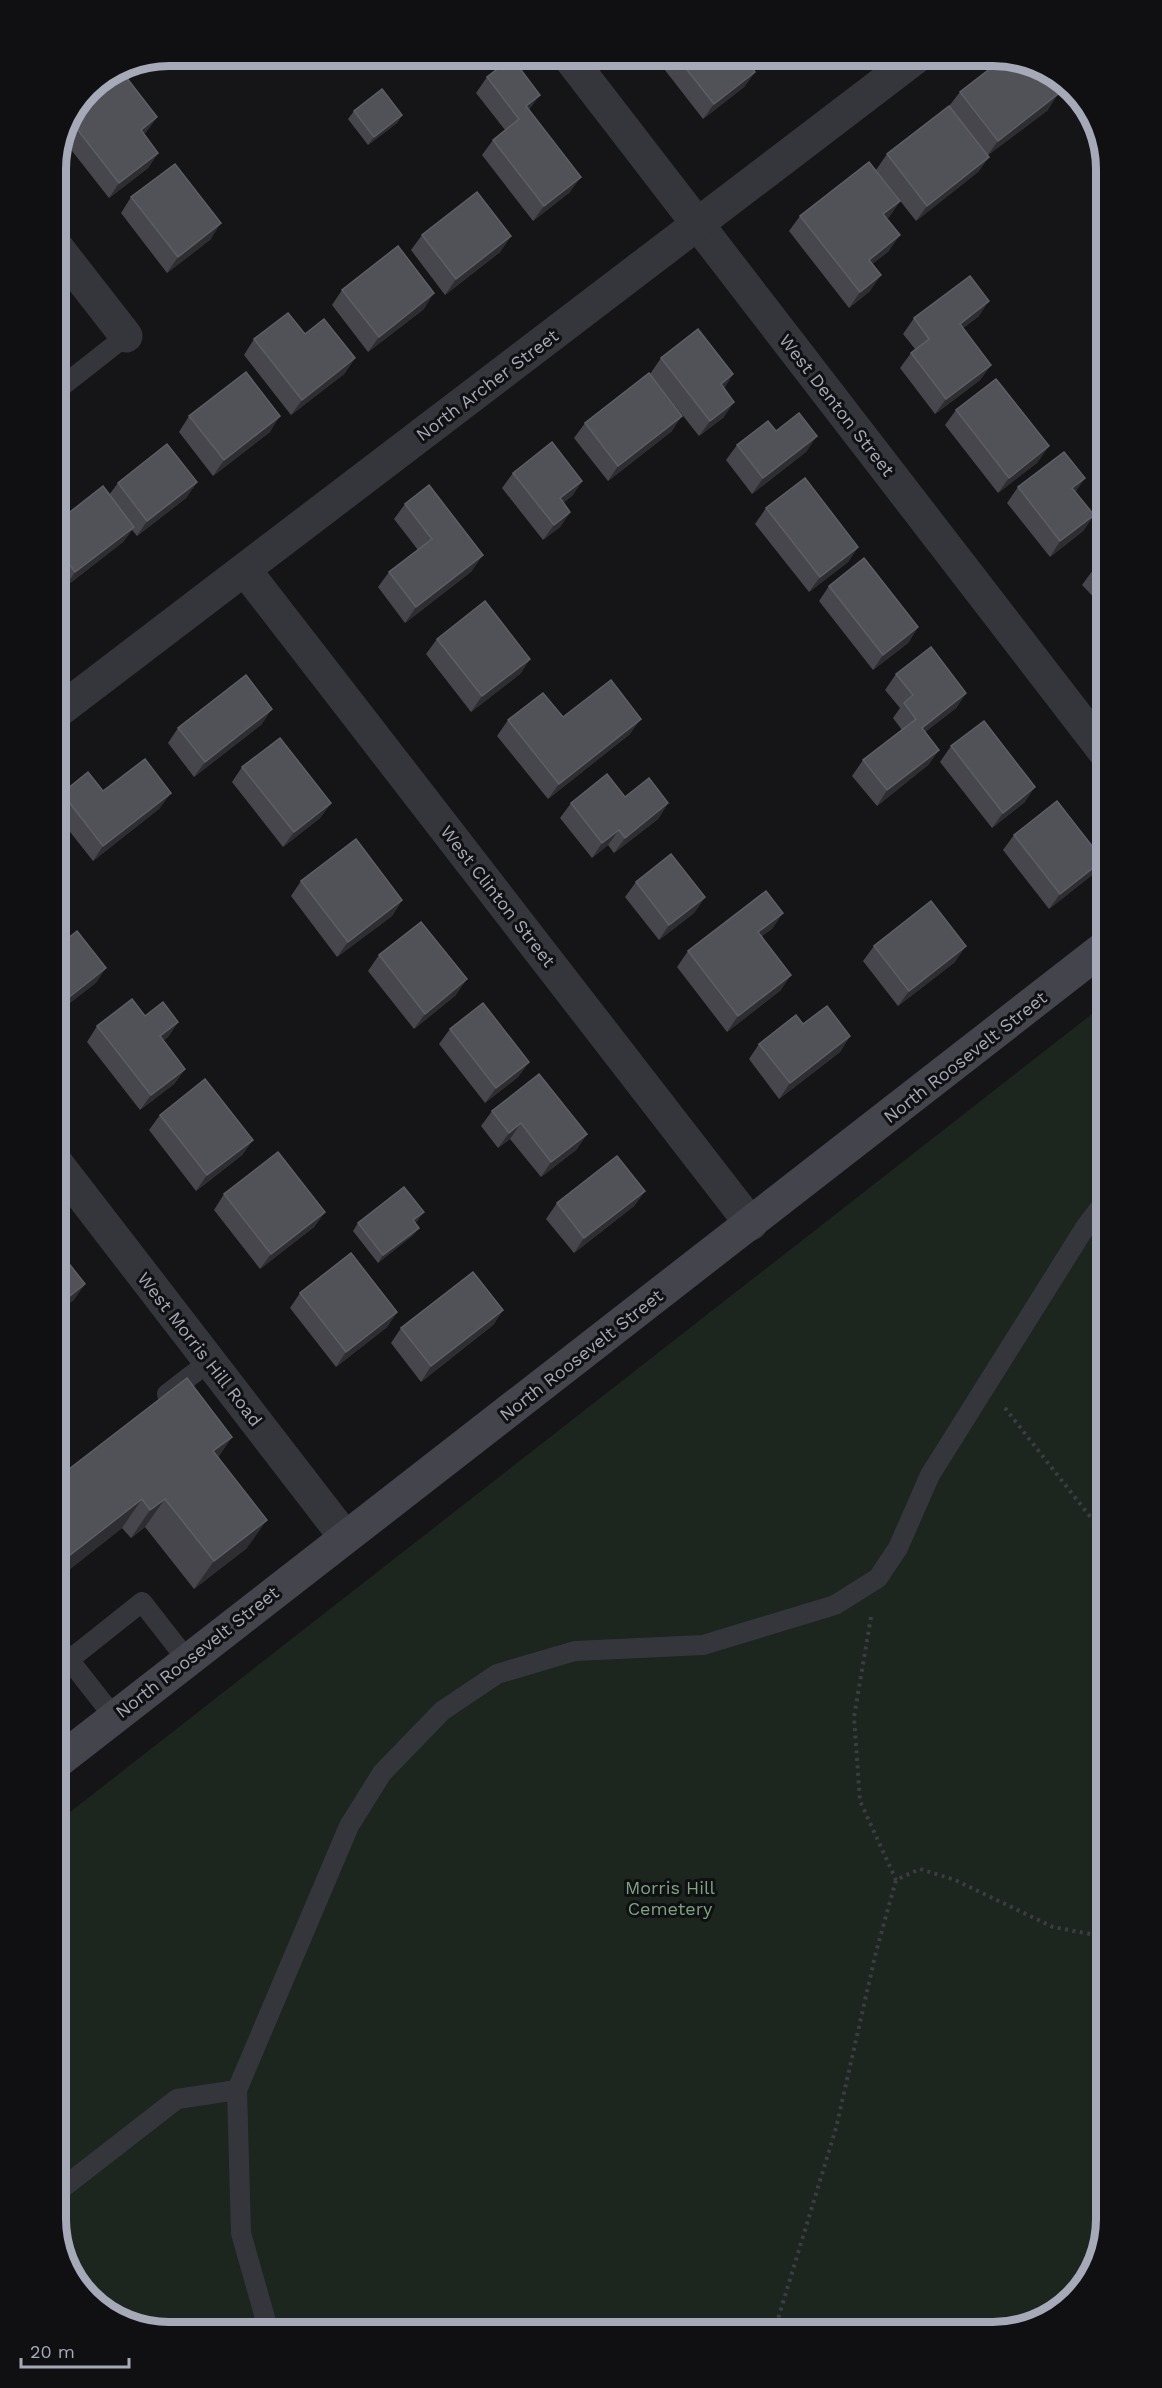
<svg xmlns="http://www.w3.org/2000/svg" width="1162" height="2388" font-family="'Work Sans',sans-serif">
  <rect width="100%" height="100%" fill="#151517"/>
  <path fill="#1c251e" d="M1106,1003V2219L1087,2282L1036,2324L993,2332H162L106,2313L64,2262L56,2219V1823Z"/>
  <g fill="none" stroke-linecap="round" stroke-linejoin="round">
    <g stroke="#3b3d43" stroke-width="4" stroke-dasharray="3 4.5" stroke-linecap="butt">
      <path d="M1005,1408L1106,1537"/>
      <path d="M871,1617L854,1717L860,1801L896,1880"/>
      <path d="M774,2332L836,2128L876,1952L896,1880L920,1869L955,1880L1053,1927L1106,1937"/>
    </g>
    <g stroke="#35363c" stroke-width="20">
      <path d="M56,391L126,336"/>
      <path d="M167,1394L210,1361"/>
      <path d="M56,1643L114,1717"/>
      <path d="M69,1660L142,1602L188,1661"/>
      <path d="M56,2193L177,2099L237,2090"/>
      <path d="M269,2332L241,2233L237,2090L349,1826L382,1773L442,1711L497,1674L575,1651L703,1645L835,1605L878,1578L898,1548L930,1475L1086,1226L1106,1200"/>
    </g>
    <g stroke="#35363c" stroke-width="33">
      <path d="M568,56L1106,754"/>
      <path d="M56,246L126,336"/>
      <path d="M245,570L751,1224"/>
      <path d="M56,713L918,56"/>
      <path d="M56,1162L345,1537"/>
    </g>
    <path stroke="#43444c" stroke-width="33" d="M56,1763L1106,946"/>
  </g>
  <g fill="#46464c">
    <path d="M654,56H742L755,72L744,87L703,119Z"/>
    <path d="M487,77L529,111L570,192L533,221L482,155L493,140L505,130L476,93Z"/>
    <path d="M89,89L157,117L146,132L144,134L158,153L148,168L109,198L65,142Z"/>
    <path d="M960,92L1048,110L988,155L989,157L978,172L916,221L876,170L887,154L949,106Z"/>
    <path d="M354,111L402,115L397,123L368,145L348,119Z"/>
    <path d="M131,197L211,239L167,273L121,213Z"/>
    <path d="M900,201L889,217L887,218L889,251L872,264L870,291L849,308L789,231L800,216Z"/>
    <path d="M422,235L511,236L500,252L445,295L411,250Z"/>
    <path d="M342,290L424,309L368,352L332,305Z"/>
    <path d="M979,316L963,328L991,365L980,380L935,414L900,368L911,353L915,349L903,334L914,318Z"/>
    <path d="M305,334L355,358L344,374L291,415L244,355L254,339Z"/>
    <path d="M661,358L733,374L724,388V417L699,436L650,374Z"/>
    <path d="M956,410L1038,462L998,493L945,425Z"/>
    <path d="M189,416L270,432L213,476L179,432Z"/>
    <path d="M585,423L672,431L608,481L574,438Z"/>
    <path d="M776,431L807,451L752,494L726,460L737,445Z"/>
    <path d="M513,473L582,481L572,496L563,503L570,512L560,527L543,540L502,488Z"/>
    <path d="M1085,478L1075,492L1094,515L1083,531L1050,557L1007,503L1018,487Z"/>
    <path d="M197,482L186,498L137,536L132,530L123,542L65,587L56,576V523L109,495L118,483Z"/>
    <path d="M405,504L472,571L405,623L378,587L389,572L418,550L394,519Z"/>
    <path d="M766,508L858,547L848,562L809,592L755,524Z"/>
    <path d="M1107,556V611L1082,585L1093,570Z"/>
    <path d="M829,586L918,627L908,643L873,670L819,601Z"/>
    <path d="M437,639L530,659L520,674L471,712L426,654Z"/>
    <path d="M896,674L966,693L956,708L925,732L939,750L928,765L877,806L852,776L863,760L902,730L893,718L900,708L885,690Z"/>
    <path d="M563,717L630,734L548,799L497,736L508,720Z"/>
    <path d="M262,724L194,777L168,743L178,728Z"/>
    <path d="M951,746L1025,802L992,828L940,762Z"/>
    <path d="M242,767L331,803L320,818L283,847L232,782Z"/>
    <path d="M103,791L160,808L93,861L56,814V801L62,793Z"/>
    <path d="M625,797L668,803L658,819L614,853L608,845L592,858L560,818L571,803Z"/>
    <path d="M1014,835L1092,875L1049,909L1003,850Z"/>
    <path d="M301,881L402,900L392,916L337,957L291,896Z"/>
    <path d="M636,882L705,897L694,913L659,940L625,897Z"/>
    <path d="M773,928L762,936L781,990L727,1032L677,967L688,951Z"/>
    <path d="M874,946L955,962L898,1006L863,961Z"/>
    <path d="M379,955L456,995L414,1029L368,971Z"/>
    <path d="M145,1016L178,1022L168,1037L163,1041L185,1069L174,1084L140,1110L87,1042L97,1026Z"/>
    <path d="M450,1029L529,1062L518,1077L485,1103L439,1044Z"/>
    <path d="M850,1036L840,1052L779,1099L749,1059L759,1044Z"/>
    <path d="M492,1111L587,1134L576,1150L541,1177L510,1139L498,1148L481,1126Z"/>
    <path d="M160,1115L253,1140L242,1155L196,1191L149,1130Z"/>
    <path d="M645,1191L634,1206L574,1253L546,1219L557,1203Z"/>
    <path d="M224,1194L325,1212L314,1227L260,1269L214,1210Z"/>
    <path d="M418,1220L415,1223L419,1228L413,1235L378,1263L353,1231L358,1223Z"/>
    <path d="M300,1293L397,1312L387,1327L336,1367L290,1308Z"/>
    <path d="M503,1310L493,1325L421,1382L391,1343L401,1328Z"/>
    <path d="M232,1437L218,1457L247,1548L194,1589L145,1527L131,1538L122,1528L56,1580V1479Z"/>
  </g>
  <g fill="#2e2e32">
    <path d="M755,72L744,87L703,119L714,104Z"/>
    <path d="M1058,94L1048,110L987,156L998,141Z"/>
    <path d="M540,95L529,110L519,118L526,106Z"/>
    <path d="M402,115L397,123L368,145L374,137Z"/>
    <path d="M157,117L146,132L130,145L141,130Z"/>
    <path d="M158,153L148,168L109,198L119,183Z"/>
    <path d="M989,157L978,172L916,221L927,206Z"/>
    <path d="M581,177L570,192L533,221L544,206Z"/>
    <path d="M900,201L889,217L873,229L883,214Z"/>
    <path d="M221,223L211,239L167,273L178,257Z"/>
    <path d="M900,235L889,251L858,275L869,260Z"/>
    <path d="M511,236L500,252L445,295L456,279Z"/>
    <path d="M881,275L870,291L849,308L860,292Z"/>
    <path d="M434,293L424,309L368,352L379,337Z"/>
    <path d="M989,301L979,316L949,339L960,324Z"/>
    <path d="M355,358L344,374L291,415L302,400Z"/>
    <path d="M991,365L980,380L935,414L946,399Z"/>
    <path d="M733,374L723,390L721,384Z"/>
    <path d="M734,402L724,417L699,436L710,421Z"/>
    <path d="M280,416L270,432L213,476L224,460Z"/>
    <path d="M682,416L672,431L608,481L618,466Z"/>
    <path d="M817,436L807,451L752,494L763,478Z"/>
    <path d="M1049,446L1038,462L998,493L1009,478Z"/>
    <path d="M1085,478L1074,494L1072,488Z"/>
    <path d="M582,481L572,496L549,514L560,498Z"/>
    <path d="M197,482L186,498L137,536L147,521Z"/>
    <path d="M570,512L560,527L543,540L554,525Z"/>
    <path d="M1094,515L1083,531L1050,557L1060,541Z"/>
    <path d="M134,527L123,542L65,587L75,572Z"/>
    <path d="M858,547L848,562L809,592L820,577Z"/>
    <path d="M483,555L472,571L405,623L416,607Z"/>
    <path d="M918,627L908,643L873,670L883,655Z"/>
    <path d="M530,659L520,674L471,712L482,696Z"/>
    <path d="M966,693L956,708L911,743L922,728Z"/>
    <path d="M272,709L262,724L194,777L205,762Z"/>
    <path d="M641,719L630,734L548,799L559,784Z"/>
    <path d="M939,750L928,765L877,806L887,790Z"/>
    <path d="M1035,787L1025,802L992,828L1003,813Z"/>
    <path d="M171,793L160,808L93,861L103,846Z"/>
    <path d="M331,803L320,818L283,847L294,832Z"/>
    <path d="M668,803L658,819L614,853L625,838Z"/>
    <path d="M619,830L608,845L592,858L602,843Z"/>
    <path d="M1103,860L1092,875L1049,909L1060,894Z"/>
    <path d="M65,877L56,891V884Z"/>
    <path d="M705,897L694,913L659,940L669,925Z"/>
    <path d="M402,900L392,916L337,957L348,942Z"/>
    <path d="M783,913L773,928L748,947L758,932Z"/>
    <path d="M966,946L955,962L898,1006L909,991Z"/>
    <path d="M106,968L96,983L56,1014V1009L58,1006Z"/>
    <path d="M791,975L781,990L727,1032L738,1016Z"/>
    <path d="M467,979L456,995L414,1029L425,1014Z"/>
    <path d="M178,1022L168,1037L149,1052L160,1036Z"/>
    <path d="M850,1036L840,1052L779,1099L790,1083Z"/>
    <path d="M529,1062L518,1077L485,1103L496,1088Z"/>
    <path d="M185,1069L174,1084L140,1110L151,1095Z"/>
    <path d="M521,1123L510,1139L498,1148L509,1133Z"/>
    <path d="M587,1134L576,1150L541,1177L551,1162Z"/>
    <path d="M253,1140L242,1155L196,1191L207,1175Z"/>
    <path d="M645,1191L634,1206L574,1253L584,1238Z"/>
    <path d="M325,1212L314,1227L260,1269L271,1254Z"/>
    <path d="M424,1212L418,1220L408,1228L413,1220Z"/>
    <path d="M419,1228L413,1235L378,1263L383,1255Z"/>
    <path d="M85,1284L74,1300L56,1314V1307Z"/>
    <path d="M503,1310L493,1325L421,1382L431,1366Z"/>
    <path d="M397,1312L387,1327L336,1367L346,1352Z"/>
    <path d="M232,1437L212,1465L213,1451Z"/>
    <path d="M142,1499L122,1528L56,1580V1573L65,1559Z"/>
    <path d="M165,1499L145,1527L131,1538L150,1510Z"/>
    <path d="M267,1520L247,1548L194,1589L214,1561Z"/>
  </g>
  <g fill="#515158" stroke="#5e5f66" stroke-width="1.5">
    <path d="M676,56H742L755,72L714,104Z"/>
    <path d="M1005,57L1040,71L1058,94L998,141L960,92Z"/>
    <path d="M512,58L540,95L526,106L581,177L544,206L493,140L519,119L487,77Z"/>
    <path d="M119,68L157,117L141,130L158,153L119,183L73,124L89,89Z"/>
    <path d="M382,89L402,115L374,137L354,111Z"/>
    <path d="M949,106L989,157L927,206L887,154Z"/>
    <path d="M869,162L900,201L883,214L900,235L869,260L881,275L860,292L800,216Z"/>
    <path d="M175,164L221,223L178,257L131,197Z"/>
    <path d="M477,192L511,236L456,279L422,235Z"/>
    <path d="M398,246L434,293L379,337L342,290Z"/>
    <path d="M970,276L989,301L960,324L991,365L946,399L911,353L929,339L914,318Z"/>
    <path d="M288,313L305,334L324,319L355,358L302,400L254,339Z"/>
    <path d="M698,329L733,374L721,384L734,402L710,421L661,358Z"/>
    <path d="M246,372L280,416L224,460L189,416Z"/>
    <path d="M649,373L682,416L618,466L585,423Z"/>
    <path d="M996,379L1049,446L1009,478L956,410Z"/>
    <path d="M799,413L817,436L763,478L737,445L768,421L776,431Z"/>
    <path d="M552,442L582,481L560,498L570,512L554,525L513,473Z"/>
    <path d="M167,444L197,482L147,521L118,483Z"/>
    <path d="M1064,452L1085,478L1072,488L1094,515L1060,541L1018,487Z"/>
    <path d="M805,478L858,547L820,577L766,508Z"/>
    <path d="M429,485L483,555L416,607L389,572L432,539L405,504Z"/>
    <path d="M103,486L134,527L75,572L56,546V523Z"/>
    <path d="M1107,556V584L1093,570Z"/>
    <path d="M864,558L918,627L883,655L829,586Z"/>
    <path d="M485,601L530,659L482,696L437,639Z"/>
    <path d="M931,647L966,693L922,728L939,750L887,790L863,760L916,719L904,703L913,695L896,674Z"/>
    <path d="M246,675L272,709L205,762L178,728Z"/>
    <path d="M611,680L641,719L559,784L508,720L543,693L563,717Z"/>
    <path d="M984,721L1035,787L1003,813L951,746Z"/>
    <path d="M280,738L331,803L294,832L242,767Z"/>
    <path d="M145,759L171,793L103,846L62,793L88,772L103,791Z"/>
    <path d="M607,774L625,797L649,778L668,803L625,838L619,830L602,843L571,803Z"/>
    <path d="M1057,801L1103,860L1060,894L1014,835Z"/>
    <path d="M356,839L402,900L348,942L301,881Z"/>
    <path d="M671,854L705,897L669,925L636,882Z"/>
    <path d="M56,865L65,877L56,884Z"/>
    <path d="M766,891L783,913L758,932L791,975L738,1016L688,951Z"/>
    <path d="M931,901L966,946L909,991L874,946Z"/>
    <path d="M421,922L467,979L425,1014L379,955Z"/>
    <path d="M77,931L106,968L58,1006L56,1003V948Z"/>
    <path d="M132,999L145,1016L163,1002L178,1022L160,1036L185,1069L151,1095L97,1026Z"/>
    <path d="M483,1003L529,1062L496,1088L450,1029Z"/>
    <path d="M827,1006L850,1036L790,1083L759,1044L796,1015L803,1024Z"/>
    <path d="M539,1074L587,1134L551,1162L521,1123L509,1133L492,1111Z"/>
    <path d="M205,1079L253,1140L207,1175L160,1115Z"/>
    <path d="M278,1152L325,1212L271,1254L224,1194Z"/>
    <path d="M617,1156L645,1191L584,1238L557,1203Z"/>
    <path d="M404,1187L424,1212L413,1220L419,1228L383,1255L358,1223Z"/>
    <path d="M56,1247L85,1284L56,1307Z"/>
    <path d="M351,1253L397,1312L346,1352L300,1293Z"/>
    <path d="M473,1272L503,1310L431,1366L401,1328Z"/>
    <path d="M187,1378L232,1437L213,1451L267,1520L214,1561L165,1499L150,1510L142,1499L65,1559L56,1547V1479Z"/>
  </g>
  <g text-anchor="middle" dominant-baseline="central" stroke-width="6" stroke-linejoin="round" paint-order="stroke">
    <g font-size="18" fill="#a6a9b7" stroke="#101012">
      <text transform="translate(487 385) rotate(-37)">North Archer Street</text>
      <text transform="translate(837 405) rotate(52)">West Denton Street</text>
      <text transform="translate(498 896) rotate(52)">West Clinton Street</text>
      <text transform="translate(965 1057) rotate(-38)">North Roosevelt Street</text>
      <text transform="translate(200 1349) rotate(52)">West Morris Hill Road</text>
      <text transform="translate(581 1355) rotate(-38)">North Roosevelt Street</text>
      <text transform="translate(197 1652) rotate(-38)">North Roosevelt Street</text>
    </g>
    <g font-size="18" fill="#7ca383" stroke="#101012">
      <text x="670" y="1887">Morris Hill<tspan x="670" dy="21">Cemetery</tspan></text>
    </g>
  </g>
  <path d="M0 0H1162V2388H0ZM169 66H993A103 103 0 0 1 1096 169V2219A103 103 0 0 1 993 2322H169A103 103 0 0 1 66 2219V169A103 103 0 0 1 169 66Z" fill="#101012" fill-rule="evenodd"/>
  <path fill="none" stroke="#a6a9b7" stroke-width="8" d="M169 66H993A103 103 0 0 1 1096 169V2219A103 103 0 0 1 993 2322H169A103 103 0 0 1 66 2219V169A103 103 0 0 1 169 66Z"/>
  <path d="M21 2358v9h108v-9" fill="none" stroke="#a6a9b7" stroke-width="3"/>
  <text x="30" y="2358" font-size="18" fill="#a6a9b7" stroke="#101012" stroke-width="4.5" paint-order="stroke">20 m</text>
</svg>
